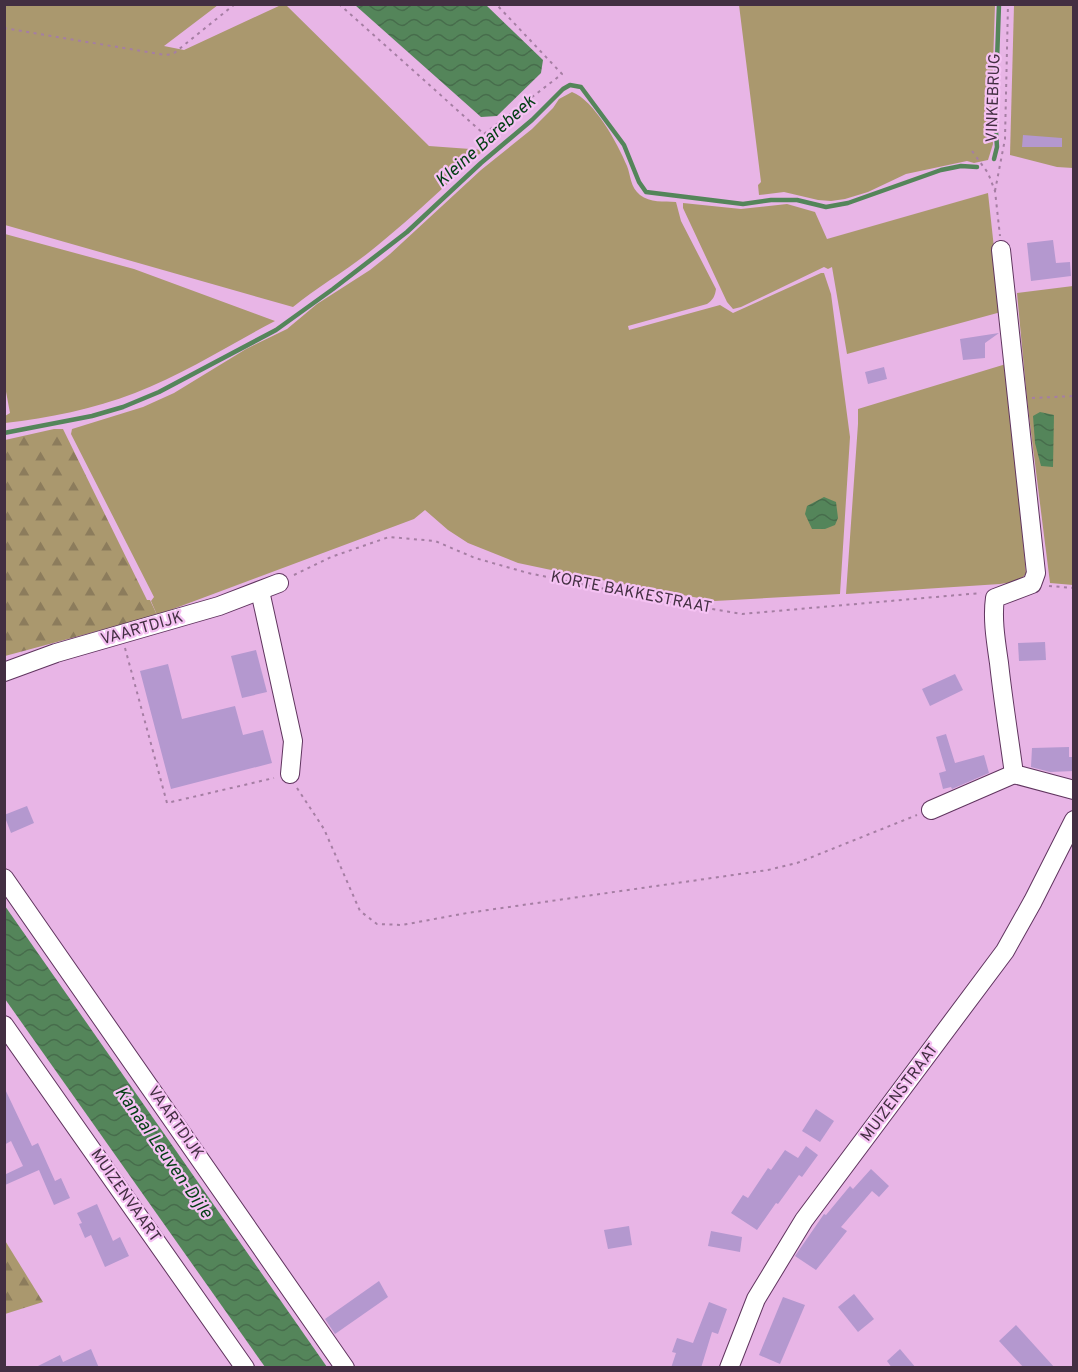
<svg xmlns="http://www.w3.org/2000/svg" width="1078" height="1372" font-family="Overpass,sans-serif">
  <defs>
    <pattern id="forest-firs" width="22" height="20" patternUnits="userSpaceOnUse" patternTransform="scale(1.5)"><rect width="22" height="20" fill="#aa986e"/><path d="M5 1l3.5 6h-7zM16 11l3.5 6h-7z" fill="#8c7c5c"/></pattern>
    <pattern id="water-waves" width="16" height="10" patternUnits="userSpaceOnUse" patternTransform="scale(1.5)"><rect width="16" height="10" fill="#54855a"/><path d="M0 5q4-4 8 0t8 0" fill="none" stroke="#476d4c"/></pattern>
  </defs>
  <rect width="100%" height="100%" fill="#e8b5e6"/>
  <g fill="#aa986e">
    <path d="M5,4L218,5L164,46L184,50L281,5H286L429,146L484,150C449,182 415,215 378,245C351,268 320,285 293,307L5,225Z"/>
    <path d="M739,5H995L991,122L993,144L988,160L974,163L967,161L906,174L868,192L845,199L831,201L818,200L784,192L759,195L758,185L761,182Z"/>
    <path d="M1014,5H1073V168L1057,167L1010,155Z"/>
    <path d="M572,92C594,100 618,144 627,166C631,176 630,187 640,195C650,203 664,201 676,202L681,221L716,289C715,296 713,300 707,304L628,326L629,330L720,305L733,313L821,273H824L831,294L850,437L840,594L715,601L575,575L518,563L468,543L448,530L425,510L414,519L157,615L151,601L154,597L71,434L72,429L143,407L174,393L246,349L287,329L317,304L370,270L390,254L481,170L532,129L553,108L559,99Z"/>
    <path d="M988,193L1001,312L847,354L832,267L828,269L824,267L741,307L733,309L727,302L683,208V203L741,209L787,204L815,212L827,239Z"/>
    <path d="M5,234L134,269L275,321C229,345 184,374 135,393C93,409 49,418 5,423V416L10,413L4,381Z"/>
    <path d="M1073,286V585L1050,583L1027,400L1017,293Z"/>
    <path d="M1006,364L1026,573C1021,583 1010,582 1000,584L846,594L858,424V409Z"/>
  </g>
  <g fill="url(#forest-firs)">
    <path d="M54,429H63L147,600H150L157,615L5,656V440Z"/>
    <path d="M4,1239L43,1302L5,1314H4Z"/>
  </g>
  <g fill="url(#water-waves)">
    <path d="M355,5H486L543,60L541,73L497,116L481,117Z"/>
    <path d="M1040,412L1054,415L1053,467L1041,466L1035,443L1033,416Z"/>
    <path d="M824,497L836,502L838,518L835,525L825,529H812L805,514L807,506Z"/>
    <path d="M5,906L327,1367H265L5,999Z"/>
  </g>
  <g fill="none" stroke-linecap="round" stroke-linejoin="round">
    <g stroke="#54855a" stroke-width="4.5">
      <path d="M994,159L997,147L995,117L999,4"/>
      <path d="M4,433L92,416L123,407L159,392L276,330L333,289L407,232L481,163L532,120L563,89L570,85L581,87L624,145L639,182L646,192L743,204L771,200H797L826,207L848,203L941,170L961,166L977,167"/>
    </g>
  </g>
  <g fill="#b498cf">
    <path d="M1023,135L1062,138V147H1022Z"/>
    <path d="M1053,240L1056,263L1070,262L1071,276L1031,281L1027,243Z"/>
    <path d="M999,333L985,343V358L963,360L960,339Z"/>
    <path d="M884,367L887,379L868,384L865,372Z"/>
    <path d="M1045,642L1046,660L1019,661L1018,643Z"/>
    <path d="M256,650L267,692L242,698L231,656Z"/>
    <path d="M168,664L182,719L235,706L243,735L263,730L272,763L171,789L140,671Z"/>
    <path d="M955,674L963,690L930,706L922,689Z"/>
    <path d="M946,734L955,763L984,755L989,773L952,789L951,787L943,789L939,773L946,771L936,737Z"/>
    <path d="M1069,747V757H1074V771L1050,772L1031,767L1032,748Z"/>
    <path d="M27,806L34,823L11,833L4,815Z"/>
    <path d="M4,1087L32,1146L38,1143L55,1181L61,1178L70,1198L54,1205L39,1170L5,1185L4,1175L23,1166L11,1141L4,1145Z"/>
    <path d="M816,1109L834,1121L820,1142L802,1131Z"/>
    <path d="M806,1146L818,1155L802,1177L799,1175L778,1204L776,1203L757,1230L731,1213L743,1195L748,1198L768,1168L771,1170L785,1150L798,1158Z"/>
    <path d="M871,1169L889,1186L879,1197L872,1191L841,1227L847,1231L816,1270L795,1256L824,1214L826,1215L850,1186L853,1189Z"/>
    <path d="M97,1204L113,1241L120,1237L129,1256L105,1267L91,1235L85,1238L79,1224L82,1223L77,1213Z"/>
    <path d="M629,1226L632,1245L608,1249L604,1230Z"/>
    <path d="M711,1231L742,1237L740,1252L708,1246Z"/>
    <path d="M379,1281L388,1297L335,1334L325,1319Z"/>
    <path d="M854,1294L874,1319L858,1332L838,1307Z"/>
    <path d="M783,1297L805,1305L780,1364L759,1355Z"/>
    <path d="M709,1302L727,1309L718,1334L712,1332L701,1368H671L676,1353L672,1352L677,1338L693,1343Z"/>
    <path d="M1016,1325L1055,1368H1024L999,1341Z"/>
    <path d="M91,1349L99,1368H34L60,1355L63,1362Z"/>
    <path d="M900,1349L916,1368H892L887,1361Z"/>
  </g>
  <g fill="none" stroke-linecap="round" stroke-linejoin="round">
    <defs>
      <g id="minor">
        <path d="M1001,250L1036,573L1032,584L995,598C992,619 996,642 999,663C1003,700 1009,737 1014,774L1074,790"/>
        <path d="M260,591L293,741L290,774"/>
        <path d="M4,672L56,653L219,606L279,583"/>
        <path d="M931,810L1014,774"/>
        <path d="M4,878L345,1368"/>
        <path d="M4,1025L245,1368"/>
        <path d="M729,1368L756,1299L804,1220L1005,951L1033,901L1074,820"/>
      </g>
    </defs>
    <use href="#minor" stroke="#60355f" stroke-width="20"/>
    <g stroke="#a57ea3" stroke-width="2" stroke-dasharray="3 4.5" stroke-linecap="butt">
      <path d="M339,4L484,134L562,74L496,4"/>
      <path d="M4,28L165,55L173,54L235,4"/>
      <path d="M972,151L988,173L995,191L1000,236"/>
      <path d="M995,191L1005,139L1008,4"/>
      <path d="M1032,398L1074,396"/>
      <path d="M294,575L331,557L389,537L435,541L475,558L528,573L659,600L742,614L981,593"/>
      <path d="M1049,586L1074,588"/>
      <path d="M125,648L167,803L274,778"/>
      <path d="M297,788L324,829L360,911L377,924L402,925L467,913L768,870L797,863L917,815"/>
    </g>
    <use href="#minor" stroke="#fff" stroke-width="18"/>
  </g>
  <g text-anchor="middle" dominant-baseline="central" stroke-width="4.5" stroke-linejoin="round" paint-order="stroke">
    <g font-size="16" fill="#432f42" stroke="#f5c2f3">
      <text transform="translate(994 98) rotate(-88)">VINKEBRUG</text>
      <text transform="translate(631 593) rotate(11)">KORTE BAKKESTRAAT</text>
      <text transform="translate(142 629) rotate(-16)">VAARTDIJK</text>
      <text transform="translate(900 1093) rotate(-53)">MUIZENSTRAAT</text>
      <text transform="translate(175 1123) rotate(55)">VAARTDIJK</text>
      <text transform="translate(125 1196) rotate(55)">MUIZENVAART</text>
    </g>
    <g font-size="18" font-style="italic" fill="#033f14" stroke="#f5c2f3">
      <text transform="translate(486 142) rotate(-42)">Kleine Barebeek</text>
      <text transform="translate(163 1153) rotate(55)">Kanaal Leuven-Dijle</text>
    </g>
  </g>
  <rect width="1078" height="1372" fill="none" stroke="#432f42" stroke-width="12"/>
</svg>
